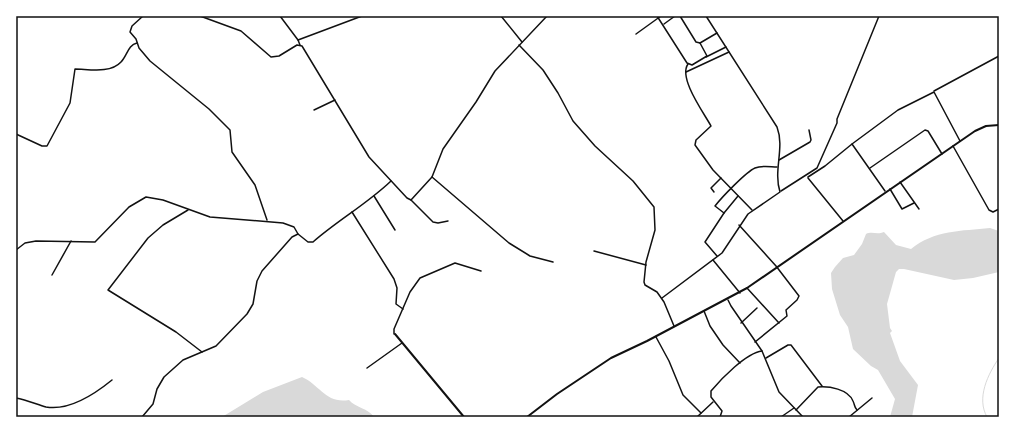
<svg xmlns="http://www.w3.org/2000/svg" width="1015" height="433" font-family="Arial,sans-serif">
  <rect width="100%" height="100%" fill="#fff"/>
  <g fill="#d9d9d9">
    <path d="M990,228L999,231V272L973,278L954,280L904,269H899L896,272L887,304L890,328L892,331L890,333L900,361L918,385L912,417H890L895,399L878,370L871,366L853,349L848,327L840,315L832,289L831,273L835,267L843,258L854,255L862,244L866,234C872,231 877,235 884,232L896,245L911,249C934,230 962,231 990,228Z"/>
    <path d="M302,377C320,385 326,404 349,400C356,408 368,408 374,417H222L263,392Z"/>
  </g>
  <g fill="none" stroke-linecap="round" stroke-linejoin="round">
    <path stroke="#d9d9d9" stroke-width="1" d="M987,417C976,398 988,374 999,358"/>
    <g stroke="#111" stroke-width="1.5">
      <path d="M143,16L132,26L130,32L136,39L139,48L150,61L209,109L230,130L232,152L255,185L267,220"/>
      <path d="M200,16L241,31L271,57L279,56L297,45L302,46L369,157L407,198L411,200L432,177L443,149L476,102L495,71L547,16"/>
      <path d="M280,16L298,40"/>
      <path d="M501,16L522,42"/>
      <path d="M657,16L687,63L692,65L707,56L700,43L696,42L680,16"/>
      <path d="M664,24L675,16"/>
      <path d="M636,34L661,16"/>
      <path d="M700,43L717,33"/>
      <path d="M300,45L298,40L362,16"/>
      <path d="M519,45L543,70L558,93L573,121L595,146L633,181L654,207L655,230L646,262L644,282L645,285L657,292L664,302L674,326"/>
      <path d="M706,57L726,47"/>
      <path d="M688,64C678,78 704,113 711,126L696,140L695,145L713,170L752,210"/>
      <path d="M686,72L729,52"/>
      <path d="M934,91L999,56"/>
      <path d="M314,110L335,100"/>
      <path d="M16,134L42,146H47L70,103L75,69C88,69 110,74 121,62C127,56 128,45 137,43"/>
      <path d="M852,144L898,110L934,92L960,141"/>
      <path d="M953,146L989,210L993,212L999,209"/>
      <path d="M779,160L810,142L811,140L809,130"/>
      <path d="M870,168L925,130L928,131L942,154"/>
      <path d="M432,177L509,243L530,256L553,262"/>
      <path d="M808,177L825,166L852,144L885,191"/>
      <path d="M808,178L843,221"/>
      <path d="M900,182L919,209"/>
      <path d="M890,189L902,209L914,203"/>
      <path d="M781,191L817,168L837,123V119L879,16"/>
      <path d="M714,192L711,188L721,178"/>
      <path d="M374,196L395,230"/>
      <path d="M411,200L433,222L438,223L448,221"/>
      <path d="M188,210L163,225L148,238L108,290L176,332L202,352"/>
      <path d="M352,212L394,279L397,288L396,304L403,309"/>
      <path d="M724,213L715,206C722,197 746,172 755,168C762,165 771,167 777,167"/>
      <path d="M739,225L776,266L799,296L797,300L786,310L787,316L755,342"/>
      <path d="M16,250L25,243L36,241L95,242L129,207L146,197L163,200L210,217L283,223L294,227L298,234"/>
      <path d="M594,251L646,265"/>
      <path d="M717,256L705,242L724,213L738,196"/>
      <path d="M713,260L740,293"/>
      <path d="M52,275L71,241"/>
      <path d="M747,288L779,323"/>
      <path d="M662,298L722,253L748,214L780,192C773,170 785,148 777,127L706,16"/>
      <path d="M728,300L731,306L762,351L779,392L803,417"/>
      <path d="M704,311L710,326L723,345L740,363"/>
      <path d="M741,323L757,308"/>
      <path d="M394,334V329L410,292L420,278L455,263L481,271"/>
      <path d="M656,337L669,361L683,395L701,413"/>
      <path d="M766,358L788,345H791L822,386"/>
      <path d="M367,368L402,343"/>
      <path d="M16,398C26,400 36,404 46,407C69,411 96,393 112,380"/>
      <path d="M796,410L818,387C829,386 848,389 853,401C855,405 854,407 857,410"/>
      <path d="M142,417L153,404L157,389L164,377L183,360L216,346L247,314L253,304L257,281L262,271L292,237L298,234L308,242H313C338,220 367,204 391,181"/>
      <path d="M697,417L713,402"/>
      <path d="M720,417L722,411L711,397V391C721,379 746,353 762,351"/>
      <path d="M781,417L794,408"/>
      <path d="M849,417L872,398"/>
    </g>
    <g stroke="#111" stroke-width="2">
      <path d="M395,334L464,417"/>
      <path d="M527,417L557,394L611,358L647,341L747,288L975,131L986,126L999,125"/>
    </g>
  </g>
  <rect width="1015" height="433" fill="none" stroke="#ffffff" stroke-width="34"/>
  <rect x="17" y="17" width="981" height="399" fill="none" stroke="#111" stroke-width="1.5"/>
</svg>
